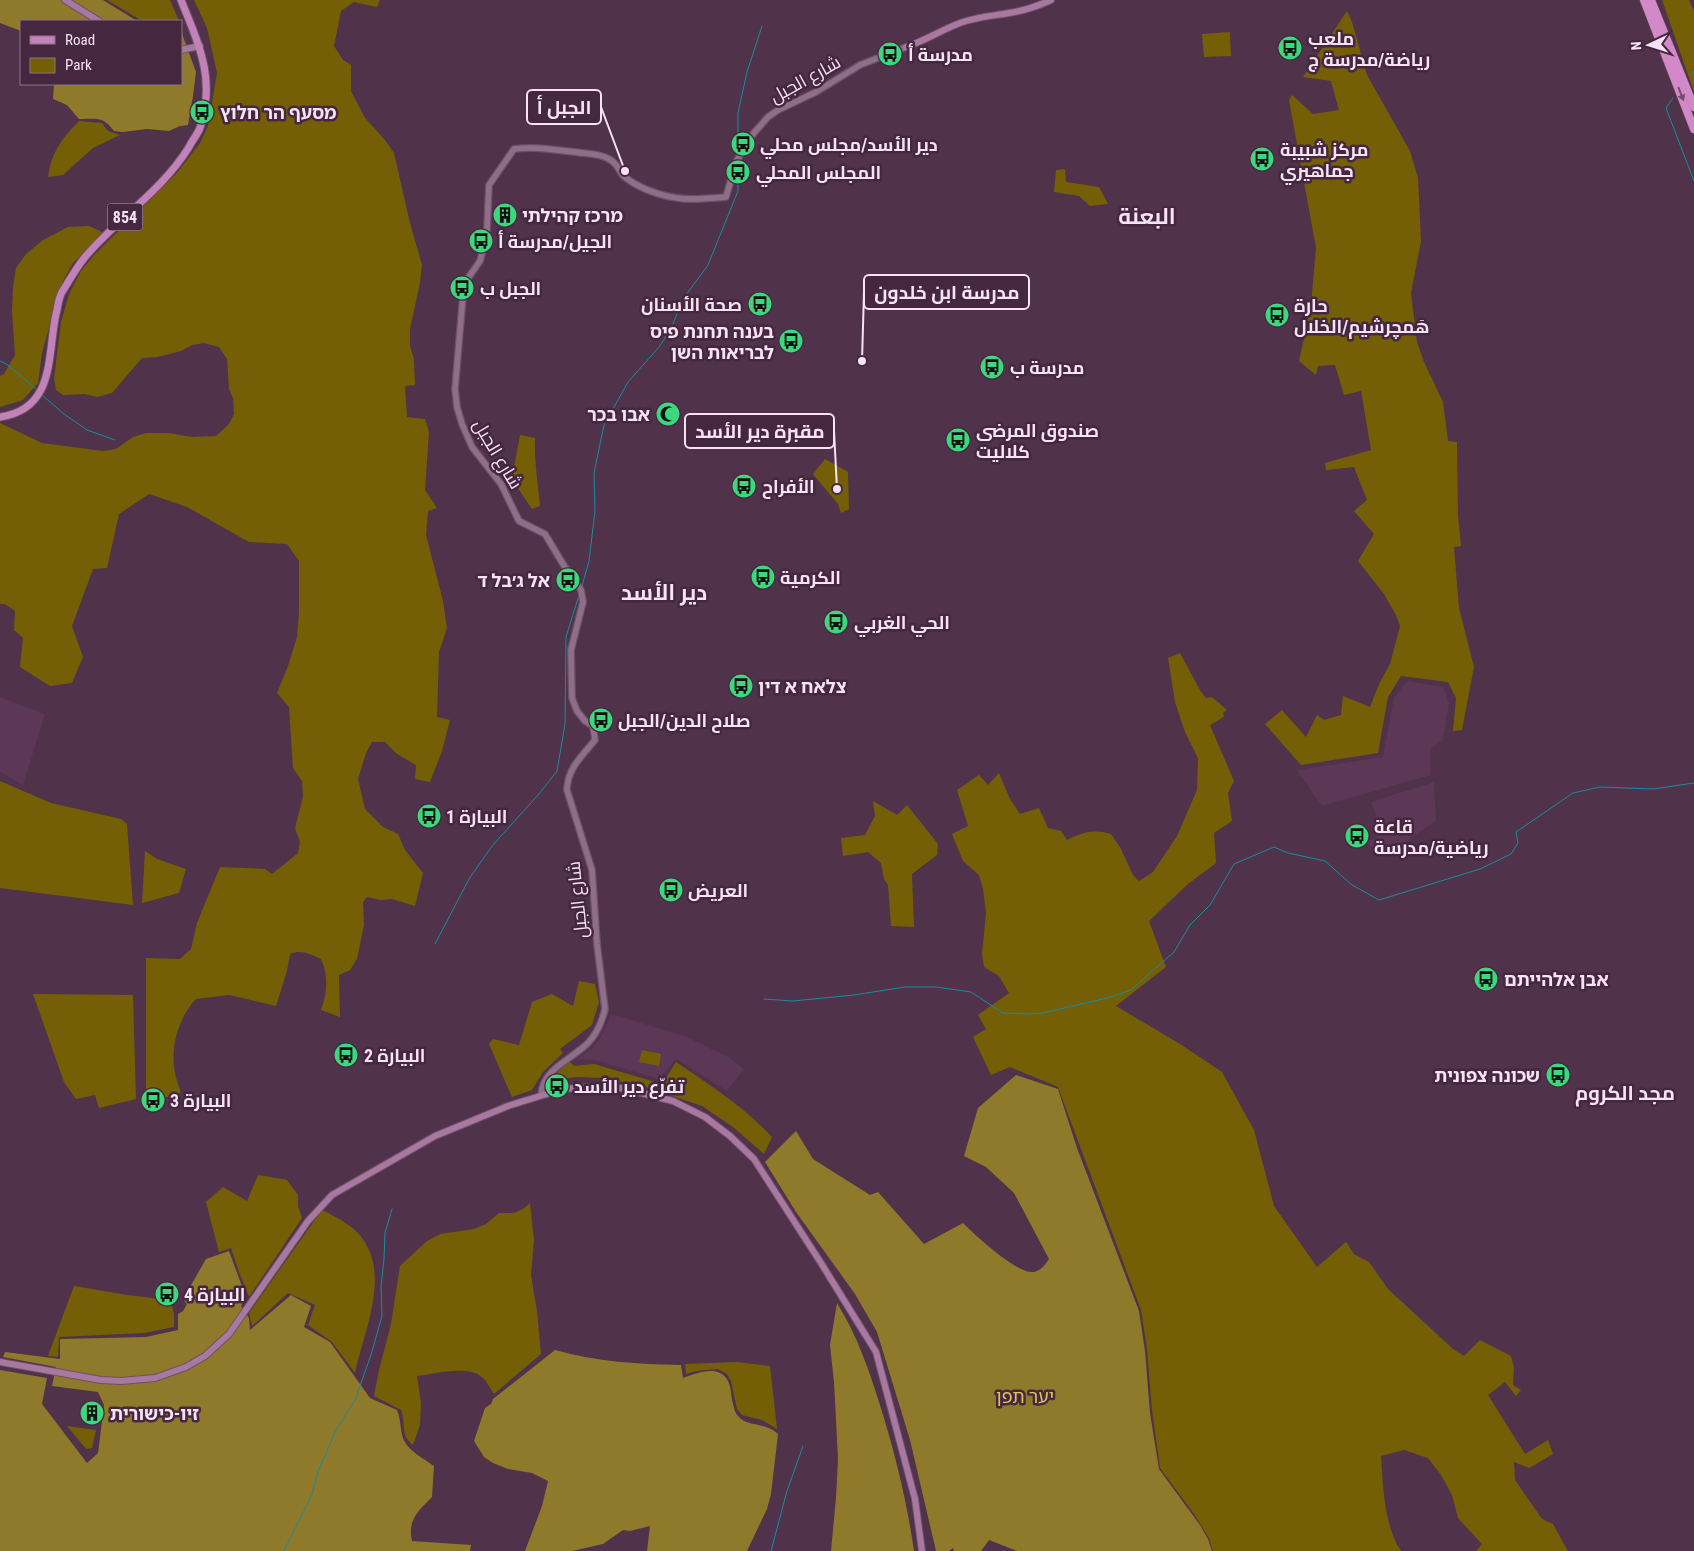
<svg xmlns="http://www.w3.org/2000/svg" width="1694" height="1551" font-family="'Roboto Condensed',Cairo,'Noto Sans Hebrew',sans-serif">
  <rect width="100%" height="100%" fill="#50324b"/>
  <g fill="#5c3756">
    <path d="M1407,681L1443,687L1449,703L1443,740L1430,749L1431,775L1322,806L1297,770L1383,757L1394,698Z"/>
    <path d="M0,697L45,714L23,785L0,772Z"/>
    <path d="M1434,782L1436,821L1387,854L1378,852L1367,842L1383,834L1371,802Z"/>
    <path d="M612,1014L687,1037L728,1057L744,1069L727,1091L676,1059L659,1079L595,1060L575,1059L591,1050L600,1038Z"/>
  </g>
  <g fill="#755f06">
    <path d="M107,0H170L179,21H149L139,19Z"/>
    <path d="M194,0H380L377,7L354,2L341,11L334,46L343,60L351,65V91L365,118L385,140L394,153L410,223L422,265L420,283L410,329V346L414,359L415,385L405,386L407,417L425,419L429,432L425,490L437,508L428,511L426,535L443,601L447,628L439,652L437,717L450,720L442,751L430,782L415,779L416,765L397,754L385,742H372L366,753L358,779L365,809L383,827L398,834L405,850L423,873L415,906L392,899L380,900L367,897L363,902L364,925L357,959L350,970L339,975L340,1017L321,1010C327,993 329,976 321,959C310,954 301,949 290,954L287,971L276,1006L229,995L196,999C178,1018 170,1048 175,1073C176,1080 179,1086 181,1093L173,1096L146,1100V958L180,959L191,949L197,923L220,867L265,869L272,874L298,853L300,842L295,828L303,797L302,781L293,768L289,707L277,693L288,666L297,637L299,612V561L287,544L249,542L187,507L149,494L119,514L107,568L93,569L72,626L83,657L72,683L50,686L20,667L23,638L14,630L15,611L5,604H0V423L42,443L103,451L116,449L133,437L146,433H168L192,437L216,436L229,424L234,414L233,398L229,389L227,359L219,347L204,343L192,345L181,351L157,357L142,358L112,393L97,397L85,394L63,395L56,390L54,378L61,322L69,294L81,271L94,255L176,174L200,143L208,126L217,73L207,28Z"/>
    <path d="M1662,0H1689L1694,11V92Z"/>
    <path d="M1347,11L1352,22L1367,75L1410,151L1418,178L1421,241L1411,293L1417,342L1424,362L1443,402L1448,441L1457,442L1458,515L1461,546L1454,547L1459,608L1474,667L1462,730L1453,731L1456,698L1448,682L1401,676L1388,697L1378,753L1301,765L1265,724L1282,710L1306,737L1317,715L1324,720L1341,715L1343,696L1370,707L1379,684L1390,664L1400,626L1396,615L1384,594L1358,561L1374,534L1354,511L1367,500L1354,467L1326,470L1325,463L1371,450L1361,391L1344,395L1335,365L1318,366L1316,375L1299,361L1311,305L1316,248L1289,100L1292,95L1313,114L1339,110L1331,81L1303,77Z"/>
    <path d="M1230,32L1231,56L1204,57L1202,34Z"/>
    <path d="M79,121L102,123L108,131L120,135L93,148L63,175L48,177C51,153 62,138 79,121Z"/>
    <path d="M1065,169L1066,182L1099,187L1108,204L1090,206L1079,196L1054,192L1056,170Z"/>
    <path d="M89,226L104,233L73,263L63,281L54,310L42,353L38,383L23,400L0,407V376L4,374L15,355L12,312L13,287L16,268L26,254L43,240L68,227Z"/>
    <path d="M520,435L535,438C534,460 538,483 540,506L532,509L509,475L514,467Z"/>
    <path d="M825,459L848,472L849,509L841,513L838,504L813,474Z"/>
    <path d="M1180,653L1200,690L1206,698L1212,697L1227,710L1223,713L1224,717L1210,725L1234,781L1228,793L1232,821L1214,833L1216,863L1188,884L1149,921L1166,967L1116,1006L1180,1044L1222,1072L1254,1130L1274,1206L1317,1267L1346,1242L1354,1254L1369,1262L1388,1289L1453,1349L1464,1356L1480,1340L1511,1356L1514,1368L1513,1385L1521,1390L1516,1396L1505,1382L1488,1395L1525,1454L1548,1440L1553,1454L1529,1468L1514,1462L1515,1480L1542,1519L1553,1524L1568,1551H1476L1482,1544L1458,1518L1452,1495L1441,1475L1428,1458L1404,1450L1381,1456C1383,1486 1384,1526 1401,1551H1213L1209,1538L1194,1514L1160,1468L1152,1410L1147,1349L1141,1310L1058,1087L1010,1067L991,1075L973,1037L986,1029L978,1015L1009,993L999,976L984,967L982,954L986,913L983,889L979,875L963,861L952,834L968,826L957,790L979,775L988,785L999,773L1010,799L1020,814L1039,808L1048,828L1061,831L1067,840C1084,832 1092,829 1111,834L1121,849L1133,875L1139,881L1153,872L1177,836L1197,790L1198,758L1185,732L1175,702L1168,658Z"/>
    <path d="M0,781L51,803L121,819L127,824L133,905L0,888Z"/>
    <path d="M873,801L897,815L907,805L938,844L937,855L912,874L914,927L891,926L888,885L884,879L881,863L868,852L843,856L841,838L865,835L875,816Z"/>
    <path d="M145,851L157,859L186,869L179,893L142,903Z"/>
    <path d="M579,981L595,984L599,1002L592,1025L560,1049L563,1053L543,1072L532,1090L512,1097L489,1044L493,1039L519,1045L532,1002L552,994L573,1006Z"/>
    <path d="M33,994L133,995L136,1099L99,1108L95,1095L76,1099L64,1082Z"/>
    <path d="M642,1050L661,1054L659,1066L639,1062Z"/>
    <path d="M569,1061L574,1066L594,1064L662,1084L676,1062C710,1085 744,1107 772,1137L764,1154L733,1127L702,1106L642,1086L604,1078L576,1077L551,1081L559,1071Z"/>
    <path d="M258,1175L287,1180L298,1195V1206L302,1218L249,1297L239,1272L231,1248L219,1252L206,1202L223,1187L247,1201Z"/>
    <path d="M530,1203L534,1240L531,1275L537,1311L541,1354L494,1394C491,1389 487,1382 483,1378C469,1364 434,1374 417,1376L421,1403L420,1425L413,1445C400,1435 406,1424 401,1410L374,1396L379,1370L391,1324L400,1266L427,1241L440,1234L474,1229L486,1224L499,1213H514L523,1209Z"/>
    <path d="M322,1210C334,1216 348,1223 358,1233C393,1272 364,1330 355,1373L332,1342L308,1325L315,1305L288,1293L252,1326L249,1313Z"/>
    <path d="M74,1286L127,1295L170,1300L174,1314V1327L144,1333L59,1337L58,1357L48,1356Z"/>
    <path d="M737,1362L770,1366L777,1429L762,1420L742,1415L737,1409L731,1381L727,1374L718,1369L696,1371L686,1374L685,1364Z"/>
    <path d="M67,1426L96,1430L92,1448L86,1449Z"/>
  </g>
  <g fill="#8f792b">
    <path d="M0,0H103L137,21H21V31L0,23Z"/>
    <path d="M181,31L196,72L193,96L188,125L180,126L169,131L147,129L123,132L114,131C103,116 97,119 79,119L67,105L53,99L54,84H181Z"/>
    <path d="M1016,1075L1058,1089L1077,1148L1139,1311L1145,1351L1150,1413L1159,1469L1200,1525L1208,1539L1212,1551H1017L989,1540L981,1551H954L953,1548L949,1551H936L910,1440L877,1332L855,1294L796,1212L765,1162L796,1131L813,1159L870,1195L878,1192L924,1244L963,1223C975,1235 1014,1271 1031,1272C1039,1273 1045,1265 1049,1259L1014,1193L986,1167L964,1156L978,1108Z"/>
    <path d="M229,1251L246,1297L241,1306L249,1318L250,1330L291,1295L311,1306L304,1327L330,1342L370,1398L397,1410C401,1419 400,1429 403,1438C407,1450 424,1459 434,1466L432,1497C419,1510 407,1520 412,1541L471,1545L470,1551H0V1370L47,1378L42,1404L87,1463L98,1453L104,1405L98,1392L52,1386L56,1367L3,1357L5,1352L60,1359V1339L146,1337L178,1330V1314L183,1311L187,1304L183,1299L206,1259Z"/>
    <path d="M837,1303C857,1335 869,1370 880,1405C895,1453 907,1502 914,1551H831L836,1498L838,1459L834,1382L830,1345Z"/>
    <path d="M555,1350C597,1362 638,1364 681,1365L683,1378C697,1373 719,1364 728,1381C731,1387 731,1394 732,1400C734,1407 734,1413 740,1418C750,1427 765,1422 778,1434L771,1494L767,1509L747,1551H647L650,1526L630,1531L623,1530L603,1544L572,1551H525L542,1506L548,1481L532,1473L508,1469L493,1463L484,1457L474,1441L485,1408L491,1404L493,1399Z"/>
  </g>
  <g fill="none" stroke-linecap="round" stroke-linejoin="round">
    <g stroke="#158da1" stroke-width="1">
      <path d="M1692,75L1694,71"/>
      <path d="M1673,98L1666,108L1694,181"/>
      <path d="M738,154V113L747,72L762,26"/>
      <path d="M0,361L8,365L37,390"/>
      <path d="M42,395L64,414L87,430L115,440"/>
      <path d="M582,586L589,561L595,511L594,473L604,425L628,382L659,347L671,329L683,299L708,265L738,191V165"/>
      <path d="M435,944L469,879L492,846L539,794L557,771L565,724L566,637L579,595"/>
      <path d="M764,999L793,1001L854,995L905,987H936L971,992L1003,1013L1027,1014L1043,1013L1111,997L1131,990L1174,952L1190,925L1210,905L1234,864L1274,847L1288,853L1325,861L1352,885L1379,900L1480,869L1511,854L1518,843L1516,832L1573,793L1600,787L1653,789L1694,783"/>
      <path d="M284,1551L312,1495L317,1474L336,1430L355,1400L371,1355L382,1316L381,1287L384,1259L385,1233L392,1209"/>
      <path d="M771,1551L787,1491L803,1446"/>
    </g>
    <defs>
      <path id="tertiary" d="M541,1095C543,1069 570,1060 587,1044C596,1035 602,1022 605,1009L597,944L592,870L567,790C567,769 582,756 595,740L593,726L585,721L577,711L572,698L571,650L583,602L581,590L563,564L545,534L519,521L501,484L472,447L462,424L457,407L455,389L464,284L480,261L484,246L487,229L489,185L514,149C535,146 555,150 575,152C586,154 599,153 609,159C620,165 619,174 626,178C643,191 670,199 691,199C703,199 714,198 726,197L736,162L753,134L768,117L778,110L816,92L860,65L906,47"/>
      <g id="secondary">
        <path d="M65,0L99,21"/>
        <path d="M906,47C925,41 941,30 960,23C976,17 992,16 1009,13C1023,11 1038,6 1051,0"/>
        <path d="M181,50L200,46"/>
        <path d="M0,1362L101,1380L121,1381L155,1378L186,1367L205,1356L229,1334L308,1221L332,1195L435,1136L508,1106L563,1089L588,1087L621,1088L673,1101L705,1117L730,1136L754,1159L821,1263L876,1352L915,1499L922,1551"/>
      </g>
      <path id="primary" d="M0,417C56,409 47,355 56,314C58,307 58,299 62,292C69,281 76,268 85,257C117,219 162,191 189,147C192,141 197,135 200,128C216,79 199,45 181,0"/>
      <g id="trunk">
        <path d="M1644,0L1694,129"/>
        <path d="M1651,0L1694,107"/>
      </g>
    </defs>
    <use href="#tertiary" stroke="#6b5267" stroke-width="8"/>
    <use href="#secondary" stroke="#6b5267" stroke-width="8"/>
    <use href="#primary" stroke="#6b5267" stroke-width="9"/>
    <use href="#trunk" stroke="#6b5267" stroke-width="9"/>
    <use href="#tertiary" stroke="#906e8a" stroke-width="5.5"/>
    <use href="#secondary" stroke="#a978a1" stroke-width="6"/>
    <use href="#primary" stroke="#c282b8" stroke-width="7"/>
    <use href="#trunk" stroke="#d388c7" stroke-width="8"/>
  </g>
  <defs><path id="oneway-solid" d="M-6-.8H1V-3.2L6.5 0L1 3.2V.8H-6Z" transform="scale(1.25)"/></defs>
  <use fill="#774a6f" href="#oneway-solid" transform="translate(1681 94) rotate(69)"/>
  <defs>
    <symbol id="bus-disc" viewBox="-11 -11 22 22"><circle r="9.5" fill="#3dd77e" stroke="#452840"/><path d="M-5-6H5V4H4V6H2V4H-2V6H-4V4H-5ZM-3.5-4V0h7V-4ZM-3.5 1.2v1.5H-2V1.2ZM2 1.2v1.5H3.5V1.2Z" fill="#111"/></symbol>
    <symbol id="building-disc" viewBox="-11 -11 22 22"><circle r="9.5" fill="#3dd77e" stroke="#452840"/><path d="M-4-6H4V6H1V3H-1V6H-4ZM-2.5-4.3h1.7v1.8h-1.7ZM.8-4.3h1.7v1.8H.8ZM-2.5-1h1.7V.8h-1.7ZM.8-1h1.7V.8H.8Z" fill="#111"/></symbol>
    <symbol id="mosque-disc" viewBox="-11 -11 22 22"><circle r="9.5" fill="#3dd77e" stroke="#452840"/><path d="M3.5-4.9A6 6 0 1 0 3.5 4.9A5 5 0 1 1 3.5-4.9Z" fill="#111"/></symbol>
  </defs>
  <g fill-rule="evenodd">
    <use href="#bus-disc" x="1276" y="34" width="28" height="28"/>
    <use href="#bus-disc" x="876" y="40" width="28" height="28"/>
    <use href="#bus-disc" x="188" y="98" width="28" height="28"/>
    <use href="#bus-disc" x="729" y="130" width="28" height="28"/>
    <use href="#bus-disc" x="1248" y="145" width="28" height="28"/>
    <use href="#bus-disc" x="724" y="158" width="28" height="28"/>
    <use href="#building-disc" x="491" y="201" width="28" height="28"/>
    <use href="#bus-disc" x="467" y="227" width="28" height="28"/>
    <use href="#bus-disc" x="448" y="274" width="28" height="28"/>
    <use href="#bus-disc" x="746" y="290" width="28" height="28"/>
    <use href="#bus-disc" x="1263" y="301" width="28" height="28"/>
    <use href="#bus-disc" x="777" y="327" width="28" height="28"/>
    <use href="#bus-disc" x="978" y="353" width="28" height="28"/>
    <use href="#mosque-disc" x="654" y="400" width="28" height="28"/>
    <use href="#bus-disc" x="944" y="426" width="28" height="28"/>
    <use href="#bus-disc" x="730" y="472" width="28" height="28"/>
    <use href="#bus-disc" x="749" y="563" width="28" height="28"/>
    <use href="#bus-disc" x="554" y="566" width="28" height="28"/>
    <use href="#bus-disc" x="822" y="608" width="28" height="28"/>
    <use href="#bus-disc" x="727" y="672" width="28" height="28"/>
    <use href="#bus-disc" x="587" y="706" width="28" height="28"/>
    <use href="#bus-disc" x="415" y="802" width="28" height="28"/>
    <use href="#bus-disc" x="1343" y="822" width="28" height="28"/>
    <use href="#bus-disc" x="657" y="876" width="28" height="28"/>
    <use href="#bus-disc" x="1472" y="965" width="28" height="28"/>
    <use href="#bus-disc" x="332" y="1041" width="28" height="28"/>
    <use href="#bus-disc" x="1544" y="1061" width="28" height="28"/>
    <use href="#bus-disc" x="543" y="1072" width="28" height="28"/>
    <use href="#bus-disc" x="139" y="1086" width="28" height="28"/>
    <use href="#bus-disc" x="153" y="1280" width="28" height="28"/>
    <use href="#building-disc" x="78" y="1399" width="28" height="28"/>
  </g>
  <g text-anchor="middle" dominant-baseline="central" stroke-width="5" stroke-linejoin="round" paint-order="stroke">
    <rect fill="#452840" stroke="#c2abbd" stroke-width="1" x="107.5" y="203.5" width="35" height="27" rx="4"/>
    <g font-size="16" font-weight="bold" fill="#f7e3f3">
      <text x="125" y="217">854</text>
    </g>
    <g font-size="18" font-weight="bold" fill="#f7e3f3" stroke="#452840" text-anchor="start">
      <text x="1308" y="38">ملعب<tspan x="1308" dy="21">رياضة/مدرسة ج</tspan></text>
      <text x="908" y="54">مدرسة أ</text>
      <text x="220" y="112">מסעף הר חלוץ</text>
      <text x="760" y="144">دير الأسد/مجلس محلي</text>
      <text x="1280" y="149">مركز شبيبة<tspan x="1280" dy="21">جماهيري</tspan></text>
      <text x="756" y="172">المجلس المحلي</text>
      <text x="522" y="215">מרכז קהילתי</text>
      <text x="498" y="241">الجيل/مدرسة أ</text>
      <text x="480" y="288">الجبل ب</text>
      <text x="742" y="304" text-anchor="end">صحة الأسنان</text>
      <text x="1294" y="305">حارة<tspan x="1294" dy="21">هَمچرشيم/الخلال</tspan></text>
      <text x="774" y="331" text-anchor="end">בענה תחנת פיס<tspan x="774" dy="21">לבריאות השן</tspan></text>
      <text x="1010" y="367">مدرسة ب</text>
      <text x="650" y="414" text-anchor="end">אבו בכר</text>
      <text x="976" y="430">صندوق المرضى<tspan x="976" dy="21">كلاليت</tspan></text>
      <text x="762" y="486">الأفراح</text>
      <text x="780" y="577">الكرمية</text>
      <text x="550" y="580" text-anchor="end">אל ג׳בל ד</text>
      <text x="854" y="622">الحي الغربي</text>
      <text x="758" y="686">צלאח א דין</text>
      <text x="618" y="720">صلاح الدين/الجبل</text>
      <text x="446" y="816">البيارة 1</text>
      <text x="1374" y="826">قاعة<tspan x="1374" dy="21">رياضية/مدرسة</tspan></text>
      <text x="688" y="890">العريض</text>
      <text x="1504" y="979">אבן אלהייתם</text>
      <text x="364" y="1055">البيارة 2</text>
      <text x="1540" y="1075" text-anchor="end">שכונה צפונית</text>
      <text x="574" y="1086">تفرّع دير الأسد</text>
      <text x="170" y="1100">البيارة 3</text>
      <text x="184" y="1294">البيارة 4</text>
      <text x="110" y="1413">זיו-כישורית</text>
    </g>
    <g font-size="18" fill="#f7e3f3" stroke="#452840">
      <text transform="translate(805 79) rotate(-29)">شارع الجبل</text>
      <text transform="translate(498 454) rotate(59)">شارع الجبل</text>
      <text transform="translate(577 900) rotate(-96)">شارع الجبل</text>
    </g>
    <g font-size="18" fill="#e2c359" stroke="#452840">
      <text x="1025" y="1396">יער תפן</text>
    </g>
    <g font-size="20" font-weight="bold" fill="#f7e3f3" stroke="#452840">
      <text x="1625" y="1093">مجد الكروم</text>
    </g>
    <g font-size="22" font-weight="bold" fill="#f7e3f3" stroke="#452840">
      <text x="1147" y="216">البعنة</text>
      <text x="664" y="592">دير الأسد</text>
    </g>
  </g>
  <path fill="none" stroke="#f7e3f3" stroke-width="2" d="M625 171L601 107M862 361L864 292M837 489L834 431"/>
  <g fill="#f7e3f3" stroke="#452840" stroke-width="2">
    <circle cx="625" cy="171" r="5"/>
    <circle cx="862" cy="361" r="5"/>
    <circle cx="837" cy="489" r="5"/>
  </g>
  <g fill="#452840" stroke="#f7e3f3" stroke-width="2">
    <rect x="527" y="90" width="74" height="34" rx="5"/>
    <rect x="864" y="275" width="165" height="34" rx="5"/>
    <rect x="685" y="414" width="149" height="34" rx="5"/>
  </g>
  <g font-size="19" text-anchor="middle" font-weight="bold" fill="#f7e3f3">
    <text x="564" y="114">الجبل أ</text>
    <text x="947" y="299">مدرسة ابن خلدون</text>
    <text x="760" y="438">مقبرة دير الأسد</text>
  </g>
  <rect x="20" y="20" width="162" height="65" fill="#452840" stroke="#8c7388"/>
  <rect x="30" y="36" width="25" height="8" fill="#c282b8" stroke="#8c7388"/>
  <text x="65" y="45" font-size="15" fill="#f7e3f3">Road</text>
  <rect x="30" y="58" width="25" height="15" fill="#755f06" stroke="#8c7388"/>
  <text x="65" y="70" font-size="15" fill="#f7e3f3">Park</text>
  <g transform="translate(1649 45) rotate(266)" stroke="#452840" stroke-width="4" paint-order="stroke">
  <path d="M0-4L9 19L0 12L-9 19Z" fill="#f7e3f3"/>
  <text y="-8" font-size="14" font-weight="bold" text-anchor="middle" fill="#f7e3f3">N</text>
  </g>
</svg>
